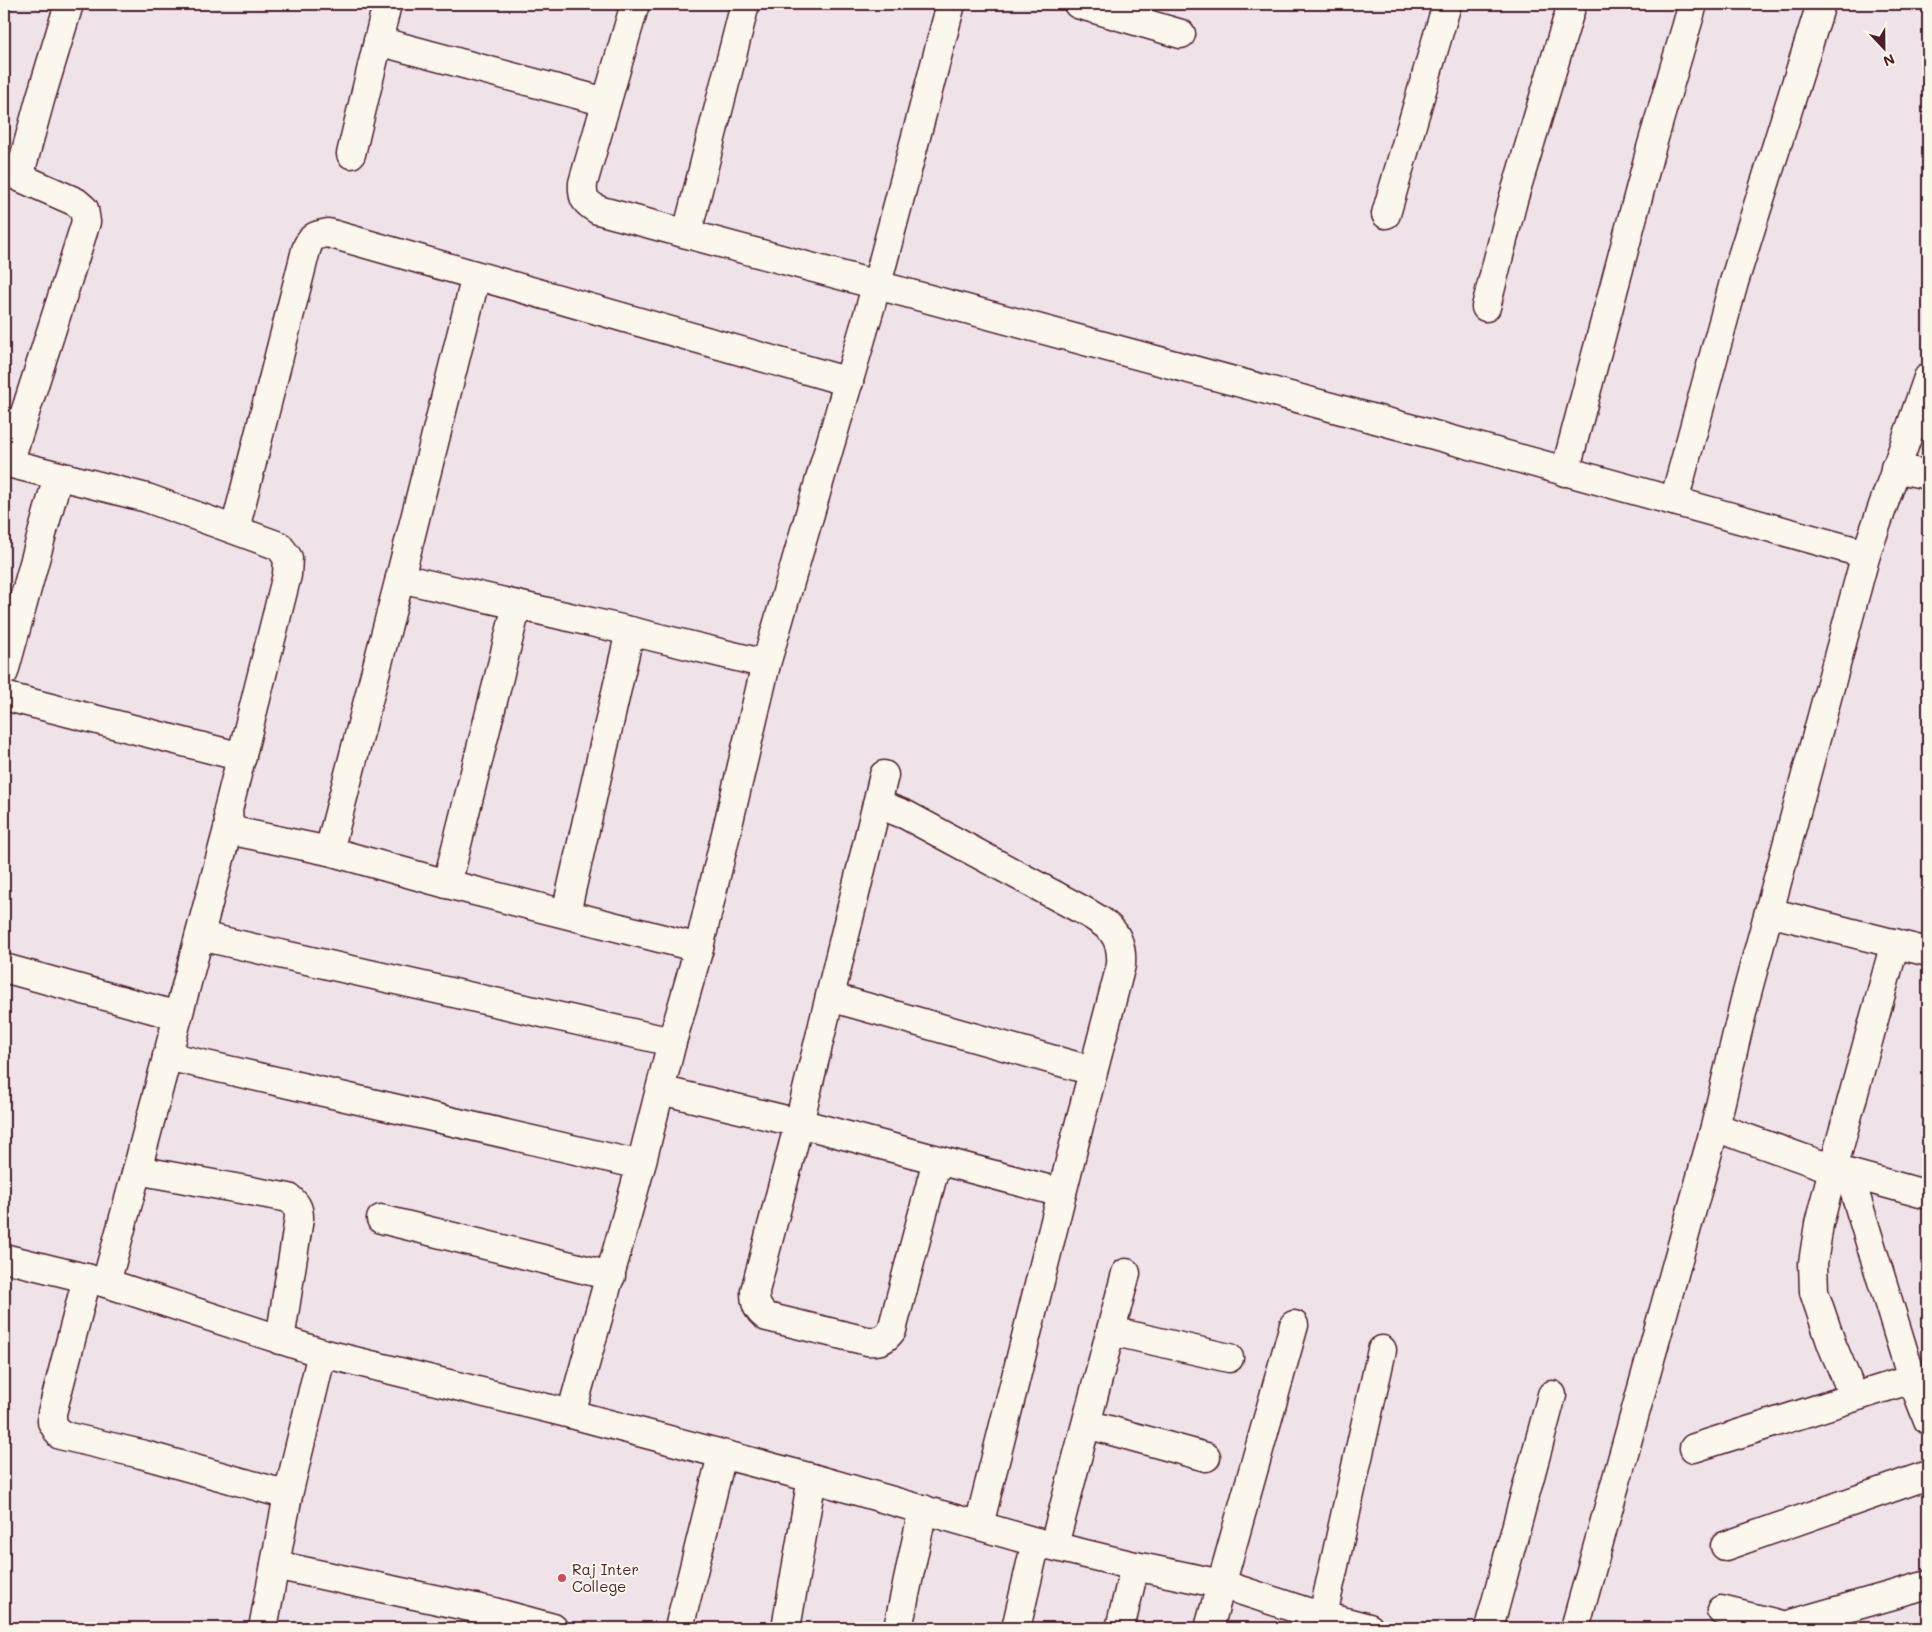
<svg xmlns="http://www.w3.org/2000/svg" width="1932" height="1632" font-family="Mali,sans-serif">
  <rect width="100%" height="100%" fill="#efe3e9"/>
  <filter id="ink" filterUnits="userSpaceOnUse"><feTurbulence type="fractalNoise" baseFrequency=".02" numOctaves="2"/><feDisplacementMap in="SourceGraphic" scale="10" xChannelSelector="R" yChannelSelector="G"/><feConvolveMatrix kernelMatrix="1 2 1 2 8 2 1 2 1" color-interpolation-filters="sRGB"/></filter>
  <g filter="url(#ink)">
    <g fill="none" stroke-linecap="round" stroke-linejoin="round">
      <defs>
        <g id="minor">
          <path d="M635,4L583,183C582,199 585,202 598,210L1416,430L1866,554"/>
          <path d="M1078,4L1181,34"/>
          <path d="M378,41L606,102"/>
          <path d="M351,154L387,4"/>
          <path d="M1386,214L1447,4"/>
          <path d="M687,233L745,4"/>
          <path d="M476,276L400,578L329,851L447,884L699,948"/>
          <path d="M1486,307L1513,200L1572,4"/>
          <path d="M4,462L147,498L279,546L288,558L287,575L228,810L229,825L238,832L329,851"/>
          <path d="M9,463L86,222L84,209L76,202L19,177L40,100L69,4"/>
          <path d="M1895,468L1928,475"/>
          <path d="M1565,472L1651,148L1693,4"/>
          <path d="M1674,501L1734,282L1821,4"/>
          <path d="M235,529L306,250C310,237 315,235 328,233L849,382"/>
          <path d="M400,578L630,631L766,664"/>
          <path d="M4,672L58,476"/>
          <path d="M4,696L242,757"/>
          <path d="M884,775L799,1123L755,1291C755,1304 757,1310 767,1317L867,1341C879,1342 885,1340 892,1330L937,1160"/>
          <path d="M878,804L906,815L1084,911C1109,925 1123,934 1121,965L1076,1137L979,1525"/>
          <path d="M447,884L517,605"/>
          <path d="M1769,912L1928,952"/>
          <path d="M566,913L630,631"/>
          <path d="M200,936L672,1042"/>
          <path d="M4,968L178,1016"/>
          <path d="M830,997L1093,1071"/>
          <path d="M167,1056L641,1165"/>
          <path d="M660,1090L799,1123L1062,1193"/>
          <path d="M1715,1127L1833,1169L1928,1195"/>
          <path d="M137,1170L229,825"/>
          <path d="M1849,1174L1912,1379L1928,1420"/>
          <path d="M381,1219L611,1276"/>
          <path d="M4,1258L106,1283L322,1353L571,1414L812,1478L1036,1542L1135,1566L1221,1584L1304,1611L1369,1628"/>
          <path d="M87,1278L52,1413V1422L60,1435L141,1454L288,1495"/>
          <path d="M106,1283L137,1170L289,1198C296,1204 299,1208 299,1218L280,1340"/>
          <path d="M1111,1331L1229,1358"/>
          <path d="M1854,1397L1832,1345L1814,1292L1813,1263L1819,1224L1833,1169L1895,943"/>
          <path d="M571,1414L641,1165L672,1042L699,948L766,664L877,284L951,4"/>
          <path d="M1087,1424L1206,1457"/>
          <path d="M1694,1448L1912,1379"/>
          <path d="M1054,1545L1126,1273"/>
          <path d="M1725,1546L1928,1475"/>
          <path d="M275,1565L494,1612L553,1628"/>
          <path d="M1721,1610L1794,1628"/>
          <path d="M1323,1615L1382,1350"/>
          <path d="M1784,1626L1928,1585"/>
          <path d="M263,1628L288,1495L322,1353"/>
          <path d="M679,1628L722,1455"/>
          <path d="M786,1628L812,1478"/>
          <path d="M898,1628L923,1509"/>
          <path d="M1016,1628L1036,1542"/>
          <path d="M1120,1628L1135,1566"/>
          <path d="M1209,1628L1294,1325"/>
          <path d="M1489,1628L1552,1395"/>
          <path d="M1575,1628L1715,1127L1745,1000L1866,554L1928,378"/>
        </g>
      </defs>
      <use href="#minor" stroke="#4a1f2b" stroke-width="31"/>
      <use href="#minor" stroke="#fbf7ec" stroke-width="28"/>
    </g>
  </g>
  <circle fill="#d1495b" stroke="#fbf7ec" stroke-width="2" cx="562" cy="1578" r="5"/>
  <g text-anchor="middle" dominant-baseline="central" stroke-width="4" stroke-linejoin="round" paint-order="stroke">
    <g font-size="15" fill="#4a1f2b" stroke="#fbf7ec" text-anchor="start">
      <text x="572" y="1569">Raj Inter<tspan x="572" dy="17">College</tspan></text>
    </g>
  </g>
  <rect width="1932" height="1632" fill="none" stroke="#fbf7ec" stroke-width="20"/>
  <rect x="10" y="10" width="1912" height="1612" fill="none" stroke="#4a1f2b" stroke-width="2" filter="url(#ink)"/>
  <g transform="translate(1884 48) rotate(158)" stroke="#fbf7ec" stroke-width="4" paint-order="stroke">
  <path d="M0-4L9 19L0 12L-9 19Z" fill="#4a1f2b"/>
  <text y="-8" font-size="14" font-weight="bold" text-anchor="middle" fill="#4a1f2b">N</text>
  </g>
</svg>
